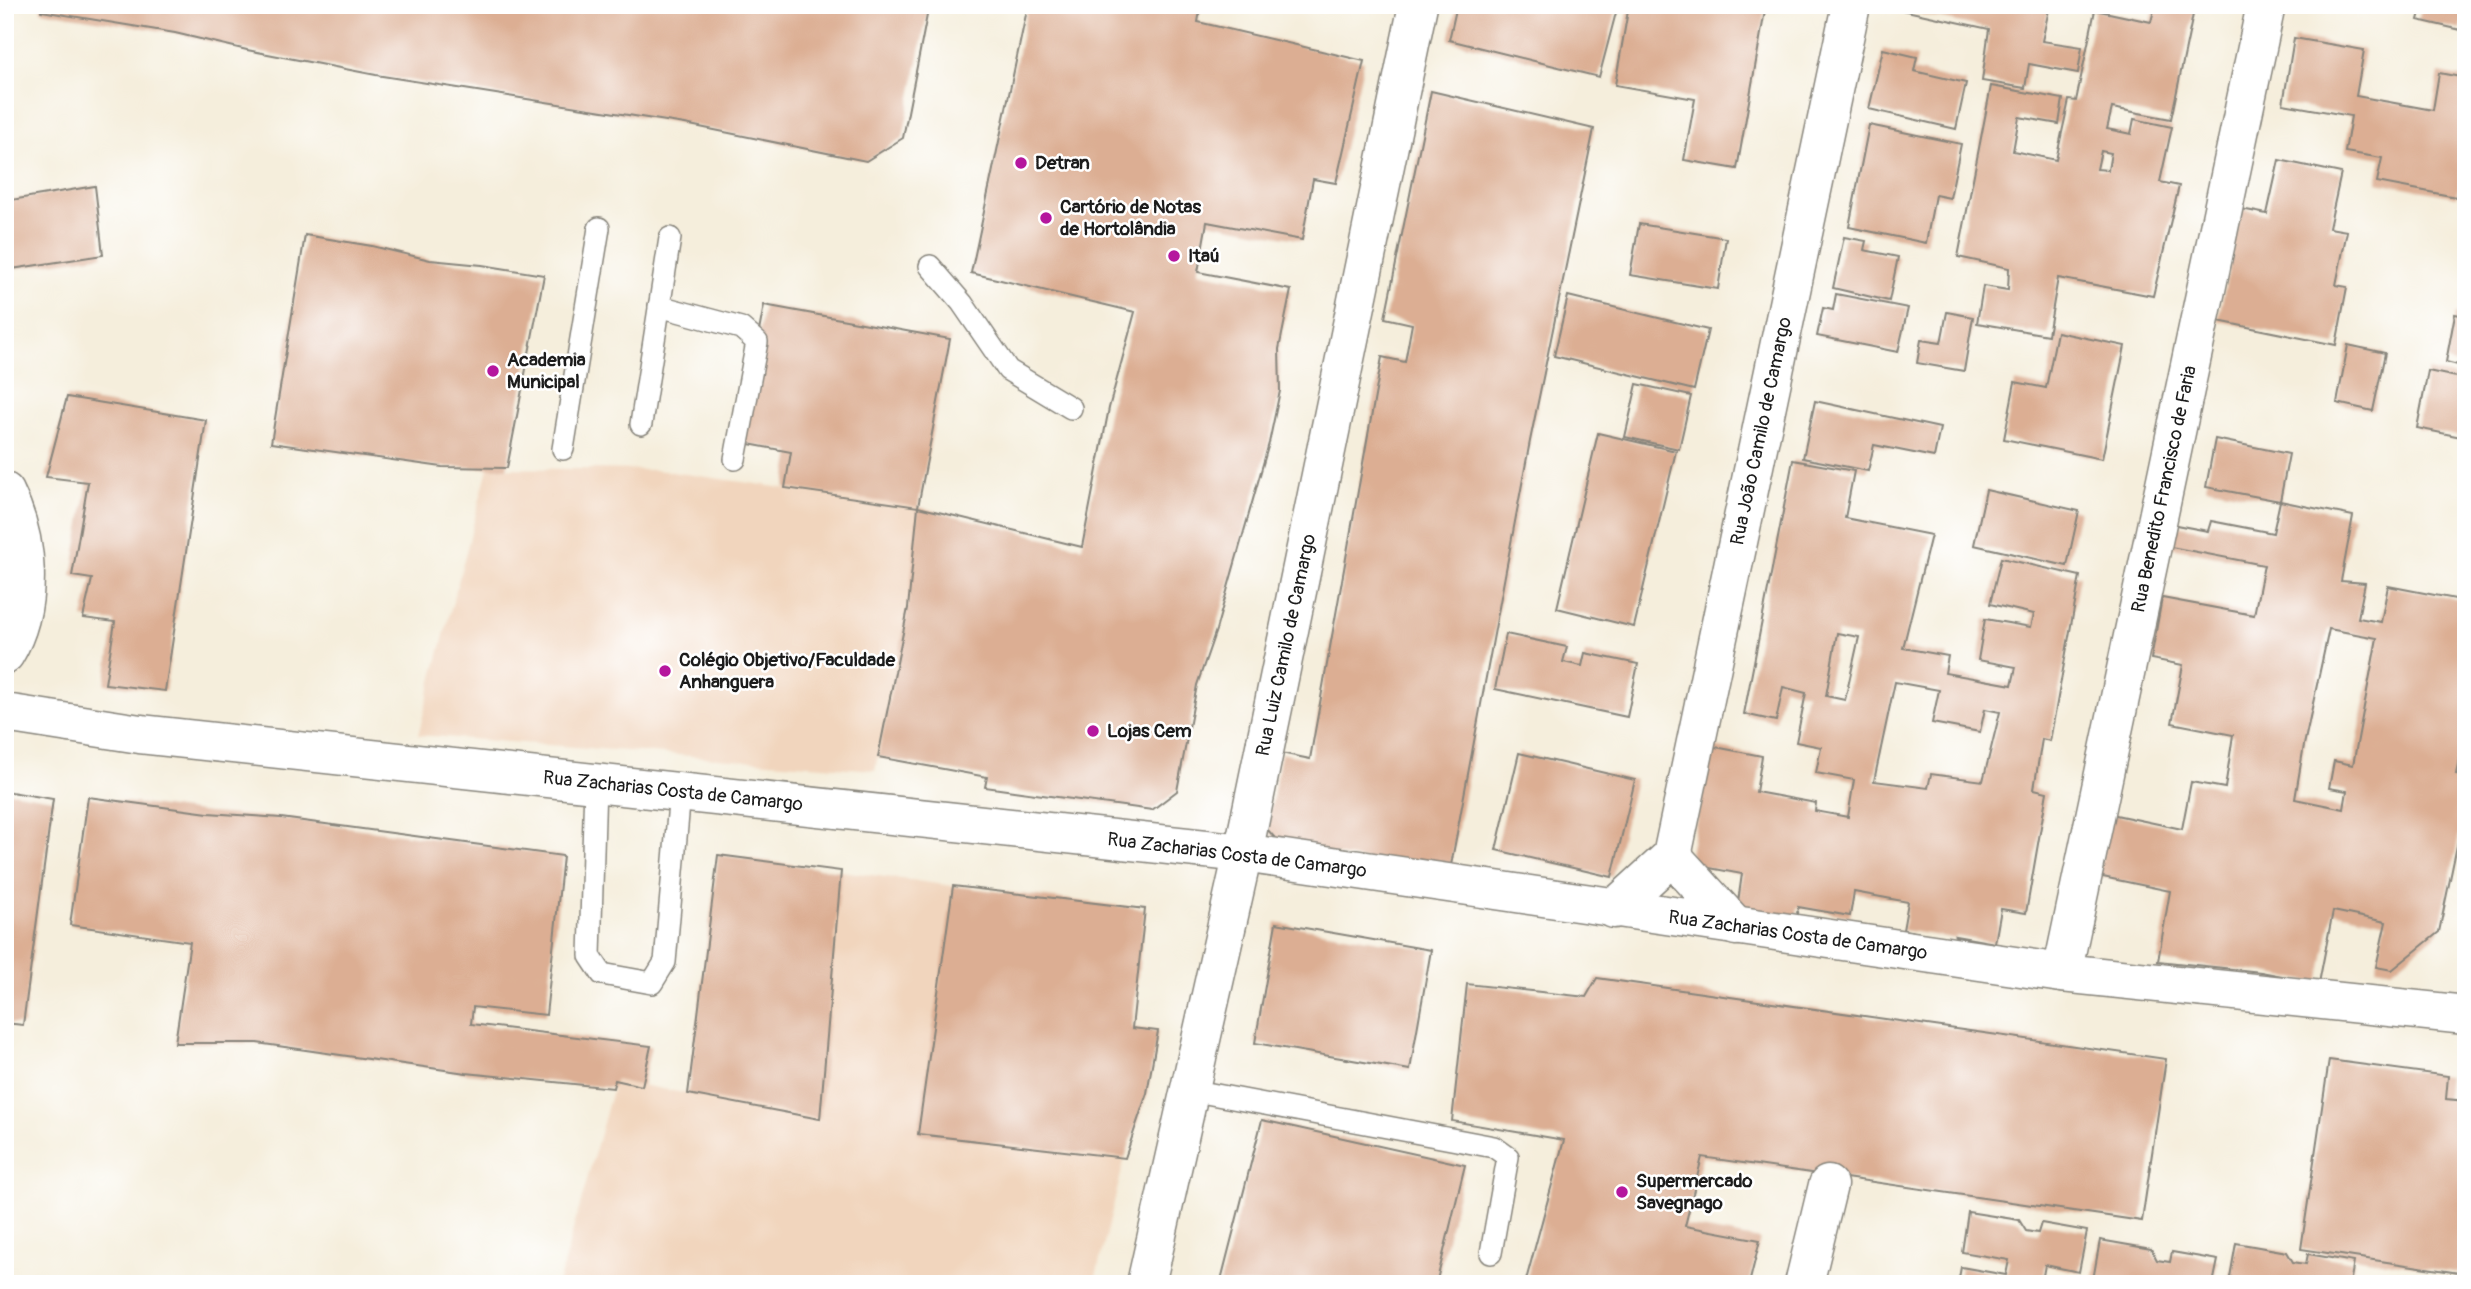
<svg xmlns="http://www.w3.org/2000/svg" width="2471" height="1289" font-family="Pangolin,sans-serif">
  <rect width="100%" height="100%" fill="#fff"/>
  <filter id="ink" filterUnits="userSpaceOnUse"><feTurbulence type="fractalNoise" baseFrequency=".0143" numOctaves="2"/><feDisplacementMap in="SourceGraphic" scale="14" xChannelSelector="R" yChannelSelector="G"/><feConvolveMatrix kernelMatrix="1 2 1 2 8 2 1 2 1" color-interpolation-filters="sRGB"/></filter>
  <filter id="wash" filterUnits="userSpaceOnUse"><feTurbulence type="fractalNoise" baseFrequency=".00686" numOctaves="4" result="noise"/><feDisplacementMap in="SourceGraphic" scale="28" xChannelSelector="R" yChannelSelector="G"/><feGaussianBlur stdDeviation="1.57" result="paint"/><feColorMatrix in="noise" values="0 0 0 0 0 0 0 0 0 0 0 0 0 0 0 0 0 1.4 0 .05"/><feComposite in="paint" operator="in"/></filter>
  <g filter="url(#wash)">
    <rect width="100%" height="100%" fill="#f5eedc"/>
    <g fill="#f1d5bd">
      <path d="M488,468L657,470L918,507L910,600L875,770L418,735Z"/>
      <path d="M841,871L953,886L918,1134L1125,1158L1094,1284H558L615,1080L820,1119Z"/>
    </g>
    <g id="blocks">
      <g fill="#dcae93" fill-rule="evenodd">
        <path d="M41,5H929L903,138L866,161L685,124L376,75L247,50L175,33L41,11Z"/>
        <path d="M1028,5H1201L1198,22L1364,61L1336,183L1313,179L1302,240L1207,222L1198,272L1291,290L1279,349L1280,391L1269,443L1216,630L1197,685L1177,791L1152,810L985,787L987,777L878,757L908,608L918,507L1082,547L1109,408L1135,312L971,273Z"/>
        <path d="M1457,5H1618L1599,77L1449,40Z"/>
        <path d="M1629,5H1766L1737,169L1684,160L1695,99L1615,85Z"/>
        <path d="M1879,5H2050L2042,41L2082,47L2078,73L2029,64L2025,88L1982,81L1989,29Z"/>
        <path d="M2137,5H2195L2171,119L2112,108L2107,129L2131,134L2134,119L2172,127L2160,182L2179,186L2153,296L2058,278L2048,335L1977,323L1983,286L2008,290L2009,268L1958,257L1991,86L2063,99L2059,124L2019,117L2013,151L2056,160L2069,100L2076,101L2095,10L2151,22L2154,10ZM2101,151L2111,153L2108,170L2097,169Z"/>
        <path d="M2422,5H2466V21H2463L2461,30L2418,20Z"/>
        <path d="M2294,38L2364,50L2356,96L2433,110L2439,73L2466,78V145L2456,197L2377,182L2382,158L2345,152L2351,116L2283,104Z"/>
        <path d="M1883,49L1917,57L1914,71L1966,83L1956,129L1869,109Z"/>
        <path d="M1431,91L1594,129L1530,441L1449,876L1281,845L1267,829L1281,753L1310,759L1382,357L1405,362L1412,324L1385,318Z"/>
        <path d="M1869,125L1961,144L1950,198L1935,195L1926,243L1849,227Z"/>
        <path d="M2279,160L2341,173L2329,228L2347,231L2336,285L2347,287L2336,345L2218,321L2241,209L2267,214Z"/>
        <path d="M95,186L103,255L5,270V201Z"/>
        <path d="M1639,224L1726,238L1718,289L1630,275Z"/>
        <path d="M305,235L372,246L430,260L482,265L544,275L507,468L442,467L271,443Z"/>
        <path d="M1844,237L1866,241L1864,250L1898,257L1889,301L1833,288Z"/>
        <path d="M1836,294L1908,308L1898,352L1817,336L1823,308L1833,310Z"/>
        <path d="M1568,296L1708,330L1694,390L1554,356Z"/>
        <path d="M764,305L950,339L918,507L785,488L791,452L738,442Z"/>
        <path d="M1947,312L1973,317L1964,371L1917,363L1921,340L1941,343Z"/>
        <path d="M2455,314L2466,316V367L2446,362Z"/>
        <path d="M2057,332L2125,346L2102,459L2004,439L2015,382L2046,388Z"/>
        <path d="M2348,345L2385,353L2373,411L2337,403Z"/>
        <path d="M2428,371L2466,379V438L2417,428Z"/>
        <path d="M1637,384L1691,396L1679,449L1625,437Z"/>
        <path d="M67,397L206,420L165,691L105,684L115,622L83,618L92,579L72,576L88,482L46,477Z"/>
        <path d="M1815,401L1940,428L1934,457L1874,445L1868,471L1803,458Z"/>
        <path d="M1598,433L1676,451L1634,627L1557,608Z"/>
        <path d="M2215,439L2289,454L2280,501L2206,487Z"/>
        <path d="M1793,460L1854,471L1845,518L1931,535L1903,648L1948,656L1945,673L2012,685L2016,667L1978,660L1985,619L2031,627L2034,614L1990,604L2001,558L2080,576L2050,741L2042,739L2034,789L2047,792L2026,913L2001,909L1995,943L1955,936L1957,939L1903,930L1908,902L1854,892L1850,916L1798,907L1796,920L1737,909L1742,874L1688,864L1710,746L1762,756L1756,792L1816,803L1815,811L1848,817L1854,780L1816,773L1821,747L1796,742L1806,693L1783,687L1776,721L1744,714ZM1837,633L1859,637L1845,700L1826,696ZM1895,682L1939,690L1932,723L1980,732L1985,709L2000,712L1983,781L1931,774L1928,788L1874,781Z"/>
        <path d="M1986,490L2079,511L2067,566L1974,545Z"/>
        <path d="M2280,501L2353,516L2341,581L2365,583L2358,618L2381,622L2388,586L2466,601V721L2456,774L2466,775V833L2465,836H2459L2439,932L2392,970L2376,967L2386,922L2333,911L2319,983L2261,972L2158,961L2170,891L2098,876L2111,814L2182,829L2191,782L2225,788L2233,735L2172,723L2183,665L2151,659L2162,598L2254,615L2264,565L2171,547L2176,525L2208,531L2211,521L2273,533ZM2329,629L2377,638L2353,765L2334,761L2329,788L2347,791L2344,809L2295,799L2304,745Z"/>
        <path d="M1506,634L1567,647L1563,662L1582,666L1585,653L1638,664L1627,717L1495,689Z"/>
        <path d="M1519,753L1635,780L1612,877L1496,850Z"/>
        <path d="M5,791L53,799L23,1025L5,1023Z"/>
        <path d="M88,797L208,813L281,818L563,856L546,1015L473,1007L471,1024L651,1046L642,1086L615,1080L613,1088L466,1073L257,1043H175L190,942L70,925Z"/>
        <path d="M718,855L841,871L820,1119L688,1094Z"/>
        <path d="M953,886L1145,909L1132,1028L1158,1031L1147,1093L1125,1158L918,1134Z"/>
        <path d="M1276,923L1431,950L1410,1070L1255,1043Z"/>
        <path d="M1597,978L2166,1059L2142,1221L1702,1157L1685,1226L1760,1240L1749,1284H1525L1564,1140L1452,1121L1467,984L1586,997Z"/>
        <path d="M2329,1060L2448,1076L2446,1099L2466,1101V1274L2301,1249Z"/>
        <path d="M1262,1120L1465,1165L1437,1280L1448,1284H1220Z"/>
        <path d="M1968,1212L2019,1220L2026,1231L2038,1233L2041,1223L2087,1231L2079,1272L2045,1265L2042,1281L2050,1284H1958L1961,1267L2006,1275L2009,1260L1962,1252Z"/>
        <path d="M2100,1240L2151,1249L2157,1260L2170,1262L2172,1252L2218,1260L2213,1284H2114L2093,1280Z"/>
        <path d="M2236,1243L2287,1252L2293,1262L2306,1264L2308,1254L2354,1262L2350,1284L2229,1283Z"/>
      </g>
    </g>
  </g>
  <g filter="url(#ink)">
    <use href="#blocks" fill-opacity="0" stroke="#88857c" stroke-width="2"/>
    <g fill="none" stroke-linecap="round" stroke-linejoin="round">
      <defs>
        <g id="service">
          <path d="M930,266L962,303L1008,370L1071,408"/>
          <path d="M659,306L741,328L757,342L735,459"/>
          <path d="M641,424L670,238"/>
          <path d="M563,449L599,228"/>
          <path d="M595,783L590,956L602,974L652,983L665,962L680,792"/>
          <path d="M1190,1090L1494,1147L1508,1157L1491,1253"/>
        </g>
        <g id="minor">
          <path d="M2062,973L2266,5"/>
          <path d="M1146,1284L1243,853"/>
          <path d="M1804,1284L1828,1185"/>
        </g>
        <g id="primary">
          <path d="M5,492C29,540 34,606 5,654"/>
          <path d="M5,713L140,734L1243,853L2062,973L2466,1015"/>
          <path d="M1243,853L1418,5"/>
          <path d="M1672,856L1736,926"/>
          <path d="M1614,909L1672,856L1851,5"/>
        </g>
      </defs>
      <use href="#service" stroke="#88857c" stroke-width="24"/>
      <use href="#minor" stroke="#88857c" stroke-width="41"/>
      <use href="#primary" stroke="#88857c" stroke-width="41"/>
      <use href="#service" stroke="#fff" stroke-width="21"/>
      <use href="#minor" stroke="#fff" stroke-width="38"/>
      <use href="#primary" stroke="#fff" stroke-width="38"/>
    </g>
  </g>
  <g fill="#b5179e" stroke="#fff" stroke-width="2.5">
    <circle cx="1021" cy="163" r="7"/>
    <circle cx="1046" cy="218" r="7"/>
    <circle cx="1174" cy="256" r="7"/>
    <circle cx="493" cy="371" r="7"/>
    <circle cx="665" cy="671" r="7"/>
    <circle cx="1093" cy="731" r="7"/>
    <circle cx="1622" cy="1192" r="7"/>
  </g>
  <g text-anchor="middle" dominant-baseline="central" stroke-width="5" stroke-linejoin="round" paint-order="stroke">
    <g font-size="19" font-weight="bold" fill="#1c1c1c" stroke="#fff" text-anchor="start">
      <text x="1035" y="163">Detran</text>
      <text x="1060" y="207">Cartório de Notas<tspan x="1060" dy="22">de Hortolândia</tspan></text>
      <text x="1188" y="256">Itaú</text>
      <text x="507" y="360">Academia<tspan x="507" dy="22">Municipal</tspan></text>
      <text x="679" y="660">Colégio Objetivo/Faculdade<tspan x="679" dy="22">Anhanguera</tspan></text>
      <text x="1107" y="731">Lojas Cem</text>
      <text x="1636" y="1181">Supermercado<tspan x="1636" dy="22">Savegnago</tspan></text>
    </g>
    <g font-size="19" fill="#1c1c1c" stroke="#fff">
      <text transform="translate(1761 431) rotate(-78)">Rua João Camilo de Camargo</text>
      <text transform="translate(2164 489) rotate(-78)">Rua Benedito Francisco de Faria</text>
      <text transform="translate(1286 645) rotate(-78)">Rua Luiz Camilo de Camargo</text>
      <text transform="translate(673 791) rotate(6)">Rua Zacharias Costa de Camargo</text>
      <text transform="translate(1237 855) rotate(7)">Rua Zacharias Costa de Camargo</text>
      <text transform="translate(1798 935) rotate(8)">Rua Zacharias Costa de Camargo</text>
    </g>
  </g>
  <rect width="2471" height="1289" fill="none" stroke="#fff" stroke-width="28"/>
</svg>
